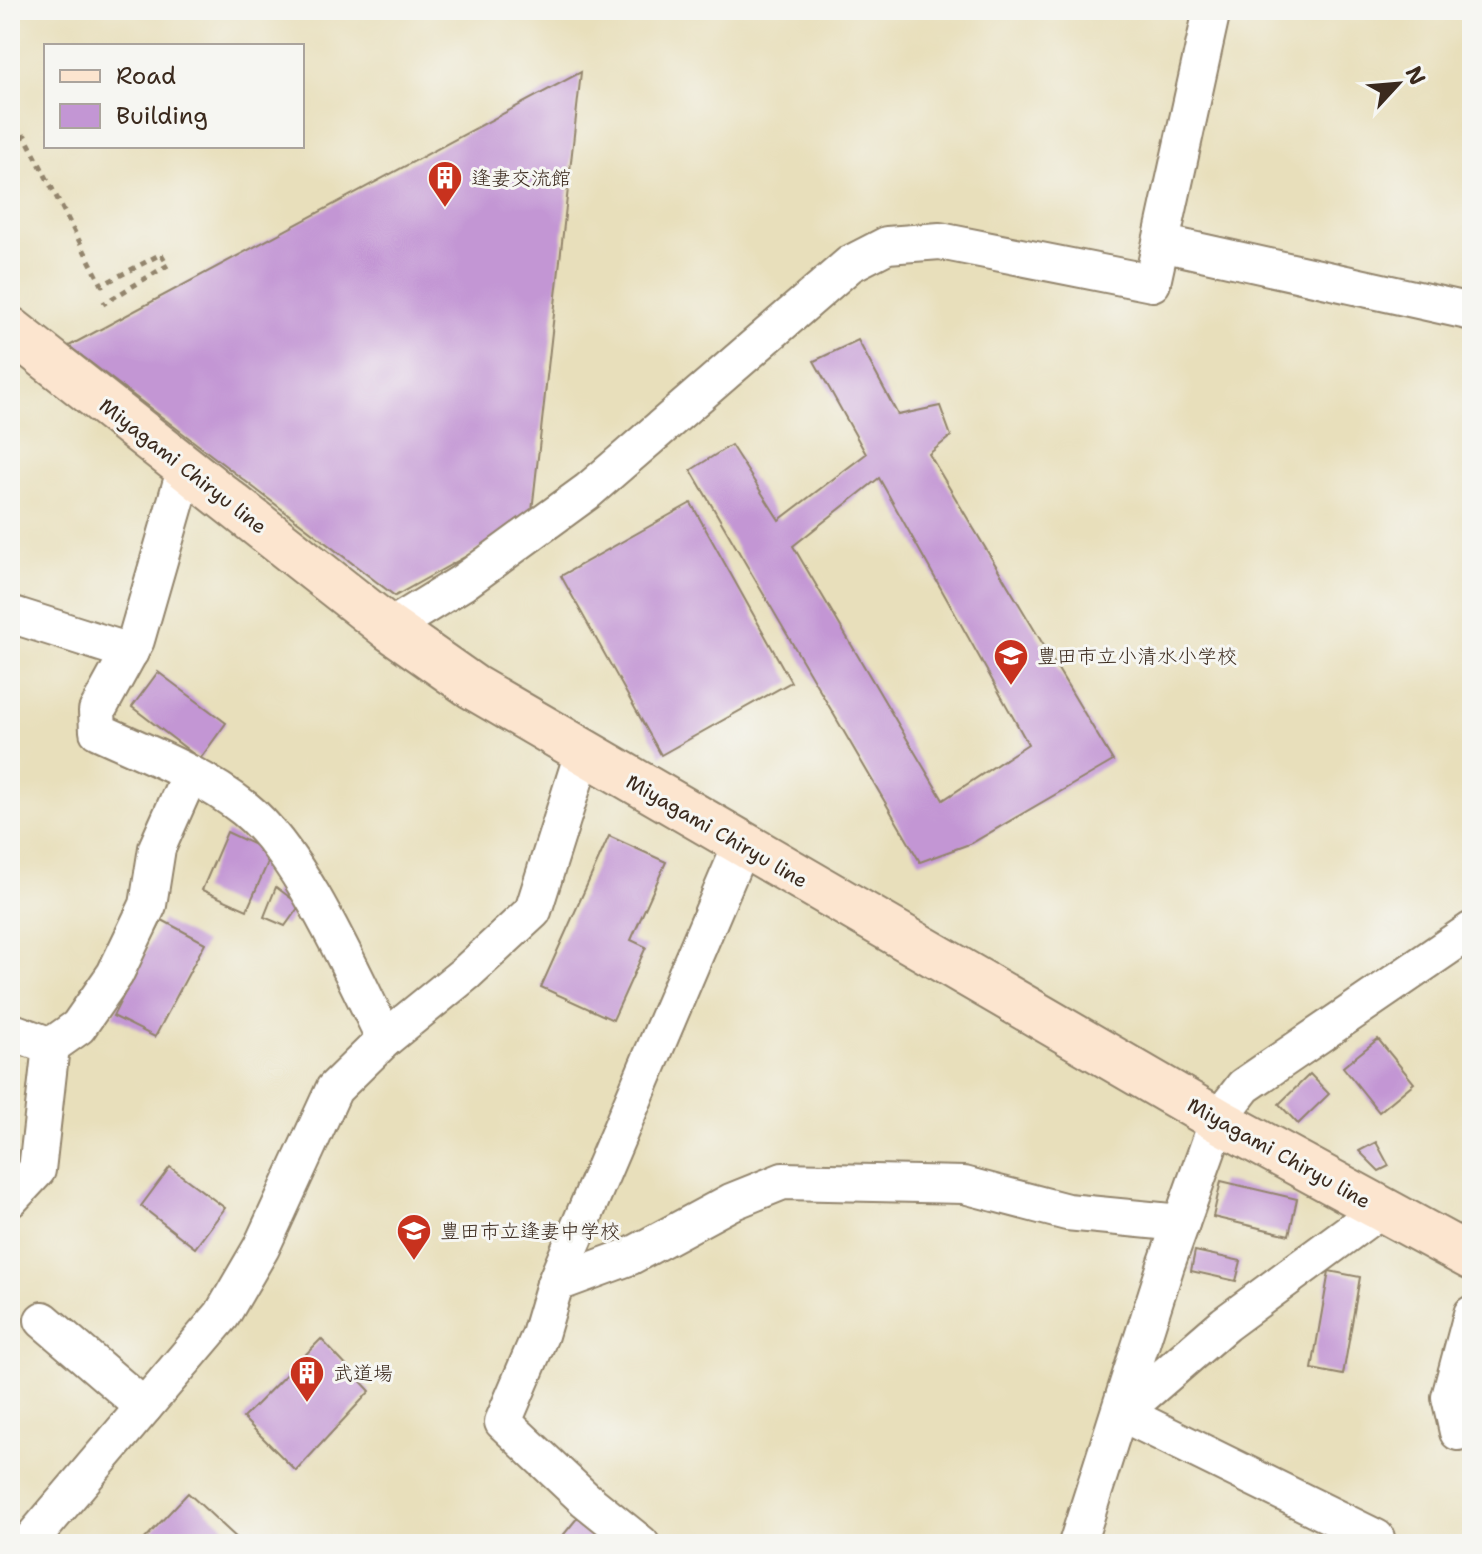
<svg xmlns="http://www.w3.org/2000/svg" width="1482" height="1554" font-family="'Shantell Sans','Klee One',sans-serif">
  <rect width="100%" height="100%" fill="#f6f6f2"/>
  <filter id="ink" filterUnits="userSpaceOnUse"><feTurbulence type="fractalNoise" baseFrequency=".0125" numOctaves="2"/><feDisplacementMap in="SourceGraphic" scale="16" xChannelSelector="R" yChannelSelector="G"/><feConvolveMatrix kernelMatrix="1 2 1 2 8 2 1 2 1" color-interpolation-filters="sRGB"/></filter>
  <filter id="wash" filterUnits="userSpaceOnUse"><feTurbulence type="fractalNoise" baseFrequency=".006" numOctaves="4" result="noise"/><feDisplacementMap in="SourceGraphic" scale="32" xChannelSelector="R" yChannelSelector="G"/><feGaussianBlur stdDeviation="1.8" result="paint"/><feColorMatrix in="noise" values="0 0 0 0 0 0 0 0 0 0 0 0 0 0 0 0 0 1.4 0 .05"/><feComposite in="paint" operator="in"/></filter>
  <g filter="url(#wash)">
    <rect width="100%" height="100%" fill="#e8dfbb"/>
    <g id="blocks">
      <g fill="#c396d4" fill-rule="evenodd">
        <path d="M581,72L531,520L395,596L69,346Z"/>
        <path d="M858,340L898,415L940,406L951,436L929,454L1113,761L972,843L920,862L691,470L731,445L779,520L866,454L814,361ZM879,478L1028,744L943,800L793,546Z"/>
        <path d="M691,503L791,682L661,755L561,576Z"/>
        <path d="M158,672L226,723L200,759L132,707Z"/>
        <path d="M227,832L272,853L247,910L202,890Z"/>
        <path d="M609,836L666,862L631,940L646,947L613,1020L541,987Z"/>
        <path d="M276,887L300,905L285,926L264,917Z"/>
        <path d="M162,920L205,943L155,1037L113,1016Z"/>
        <path d="M1378,1039L1414,1083L1379,1112L1343,1067Z"/>
        <path d="M1310,1074L1329,1094L1298,1124L1279,1104Z"/>
        <path d="M1376,1142L1389,1166L1379,1171L1359,1151Z"/>
        <path d="M170,1167L225,1208L195,1248L141,1206Z"/>
        <path d="M1221,1181L1297,1199L1289,1235L1213,1217Z"/>
        <path d="M1195,1251L1241,1261L1236,1281L1191,1271Z"/>
        <path d="M1329,1271L1360,1277L1343,1375L1312,1369Z"/>
        <path d="M321,1339L370,1391L296,1471L243,1418Z"/>
        <path d="M188,1493L239,1540L235,1544H140Z"/>
        <path d="M578,1517L613,1544H556Z"/>
      </g>
    </g>
  </g>
  <g filter="url(#ink)">
    <use href="#blocks" fill-opacity="0" stroke="#92846c" stroke-width="2"/>
    <g fill="none" stroke-linecap="round" stroke-linejoin="round">
      <defs>
        <g id="street">
          <path d="M1161,243L1472,312"/>
          <path d="M186,467L136,640L97,711L98,731C148,754 201,774 245,809C301,854 352,973 385,1039"/>
          <path d="M10,614L130,652"/>
          <path d="M389,628L462,583L588,491L850,264L887,245L940,241L1152,283L1212,10"/>
          <path d="M10,1031L51,1046L37,1170L10,1199"/>
          <path d="M51,1046L78,1027L115,974L148,905L157,848L190,774"/>
          <path d="M555,1284L631,1256L731,1202L783,1181L964,1185L1067,1212L1181,1223"/>
          <path d="M43,1320L144,1407"/>
          <path d="M1458,1432L1450,1397L1472,1314"/>
          <path d="M1376,1538L1122,1413L1225,1324L1381,1209"/>
          <path d="M28,1544L222,1315L261,1248L334,1089L385,1039L466,973L533,911L583,753"/>
          <path d="M641,1544L585,1499L503,1422L540,1335L555,1284L741,846"/>
          <path d="M1077,1544L1166,1265L1218,1120L1244,1086L1472,930"/>
        </g>
        <path id="secondary" d="M10,329L389,628L473,687L1218,1120L1472,1258"/>
      </defs>
      <use href="#street" stroke="#92846c" stroke-width="40"/>
      <use href="#secondary" stroke="#92846c" stroke-width="48"/>
      <path stroke="#92846c" stroke-width="5" stroke-dasharray="6 6" stroke-linecap="butt" d="M10,143L25,136L102,285L161,254L168,265L103,304"/>
      <use href="#street" stroke="#fff" stroke-width="36"/>
      <use href="#secondary" stroke="#fce5cf" stroke-width="44"/>
    </g>
  </g>
  <defs>
    <symbol id="building-pin" viewBox="-11 -11 22 30"><path d="M0 17L-7.5 6A9.5 9.5 0 1 1 7.5 6Z" fill="#c8321e" stroke="#f6f6f2"/><path d="M-4-6H4V6H1V3H-1V6H-4ZM-2.5-4.3h1.7v1.8h-1.7ZM.8-4.3h1.7v1.8H.8ZM-2.5-1h1.7V.8h-1.7ZM.8-1h1.7V.8H.8Z" fill="#fff"/></symbol>
    <symbol id="school-pin" viewBox="-11 -11 22 30"><path d="M0 17L-7.5 6A9.5 9.5 0 1 1 7.5 6Z" fill="#c8321e" stroke="#f6f6f2"/><path d="M0-5L7-2L0 1L-7-2ZM-4 1L0 2.5L4 1V4Q0 6-4 4Z" fill="#fff"/></symbol>
  </defs>
  <g fill-rule="evenodd">
    <use href="#building-pin" x="425" y="158" width="40" height="54"/>
    <use href="#school-pin" x="991" y="636" width="40" height="54"/>
    <use href="#school-pin" x="394" y="1211" width="40" height="54"/>
    <use href="#building-pin" x="287" y="1353" width="40" height="54"/>
  </g>
  <g text-anchor="middle" dominant-baseline="central" stroke-width="6" stroke-linejoin="round" paint-order="stroke">
    <g font-size="20" fill="#3b2a1e" stroke="#f6f6f2" text-anchor="start">
      <text x="471" y="178">逢妻交流館</text>
      <text x="1037" y="656">豊田市立小清水小学校</text>
      <text x="440" y="1231">豊田市立逢妻中学校</text>
      <text x="333" y="1373">武道場</text>
    </g>
    <g font-size="20" fill="#3b2a1e" stroke="#f6f6f2">
      <text transform="translate(183 466) rotate(38)">Miyagami Chiryu line</text>
      <text transform="translate(717 831) rotate(30)">Miyagami Chiryu line</text>
      <text transform="translate(1279 1153) rotate(29)">Miyagami Chiryu line</text>
    </g>
  </g>
  <rect width="1482" height="1554" fill="none" stroke="#f6f6f2" stroke-width="40"/>
  <rect x="44" y="44" width="260" height="104" fill="#f6f6f2" stroke="#aba49d" stroke-width="2"/>
  <rect x="60" y="70" width="40" height="12" fill="#fce5cf" stroke="#aba49d" stroke-width="2"/>
  <text x="116" y="84" font-size="24" fill="#3b2a1e">Road</text>
  <rect x="60" y="104" width="40" height="24" fill="#c396d4" stroke="#aba49d" stroke-width="2"/>
  <text x="116" y="124" font-size="24" fill="#3b2a1e">Building</text>
  <g transform="translate(1398 84) rotate(64)" stroke="#f6f6f2" stroke-width="6" paint-order="stroke">
  <path d="M0-6L14 30L0 20L-14 30Z" fill="#3b2a1e"/>
  <text y="-12" font-size="22" font-weight="bold" text-anchor="middle" fill="#3b2a1e">N</text>
  </g>
</svg>
